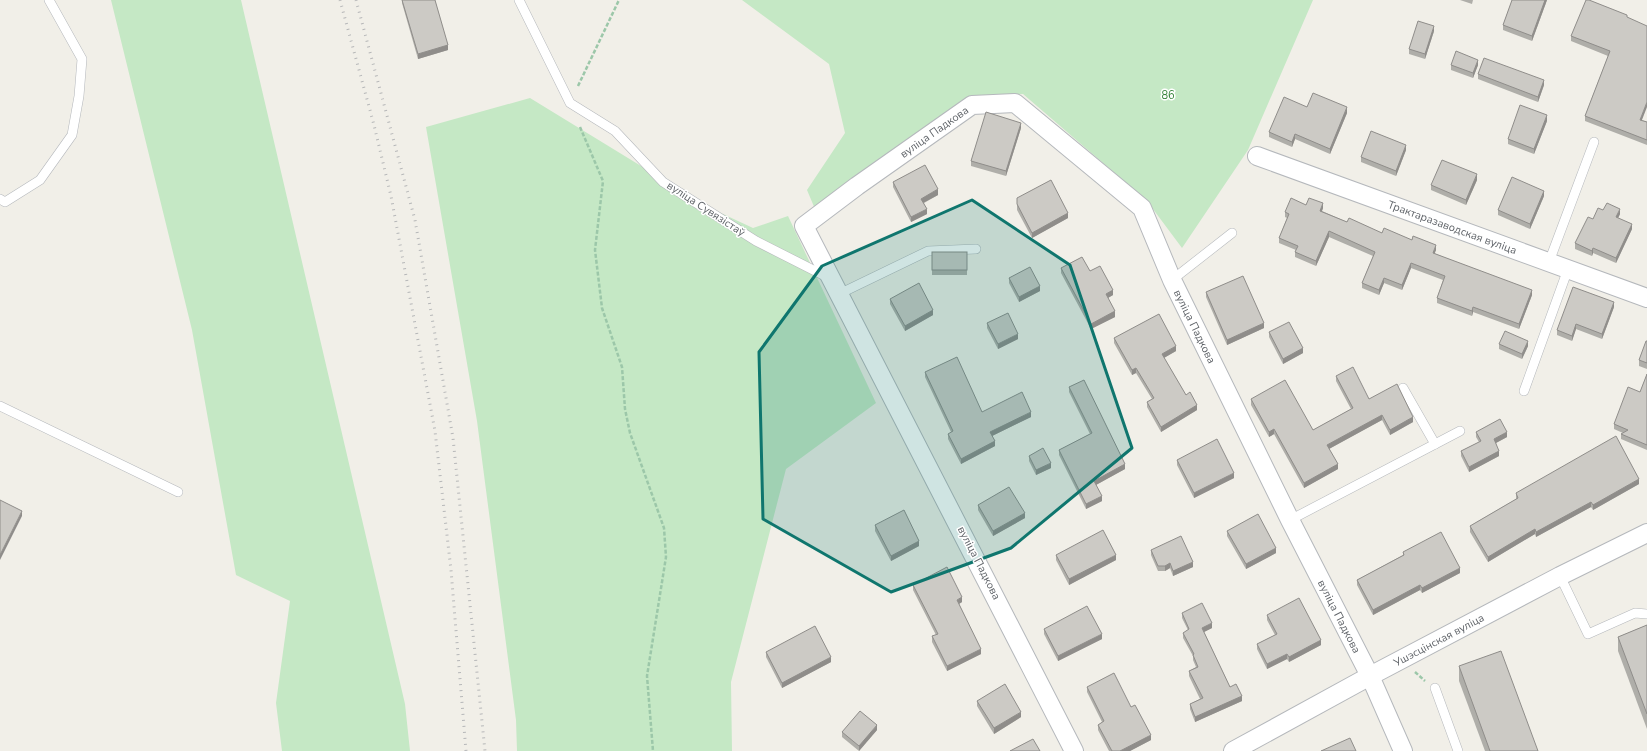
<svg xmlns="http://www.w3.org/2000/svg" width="1647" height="751" font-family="'Nunito Sans',sans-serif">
  <rect width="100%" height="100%" fill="#f1efe8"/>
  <g fill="#c5e8c5">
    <path d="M111,0H241L405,704L410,751H282L276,703L290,601L236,575L192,330Z"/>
    <path d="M742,0H1313L1248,150L1182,248L1147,201L1023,94L971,96L815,209L807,190L845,133L829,64Z"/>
    <path d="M530,98L708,207L753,228L788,216L876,403L786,469L731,682L732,751H517L516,720L477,421L426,127Z"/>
  </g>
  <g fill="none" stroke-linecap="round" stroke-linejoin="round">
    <defs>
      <g id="lane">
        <path d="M519,0L570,103L615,131L663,182L756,241L829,278"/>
        <path d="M0,199L5,202L40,180L72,135L79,96L82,59L49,0"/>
        <path d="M1549,262L1594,142"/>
        <path d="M1172,280L1232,233"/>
        <path d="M839,294L928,251L976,249"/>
        <path d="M1403,388L1435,444"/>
        <path d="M1524,391L1568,269"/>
        <path d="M0,406L178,492"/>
        <path d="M1290,520L1460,431"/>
        <path d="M1560,576L1588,634L1635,613L1647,614"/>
        <path d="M1435,688L1458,751"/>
      </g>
      <g id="street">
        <path id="s1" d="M1257,156L1647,298"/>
        <path id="s2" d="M1074,751L804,226L857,186L972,105L1015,103L1142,208L1172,280L1290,520L1370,676L1403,751"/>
        <path id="s3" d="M1233,751L1370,676L1560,576L1647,533"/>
      </g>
    </defs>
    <use href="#lane" stroke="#b5b8bc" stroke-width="10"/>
    <use href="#street" stroke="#b5b8bc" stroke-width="20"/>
    <g stroke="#9cc7a9" stroke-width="2.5" stroke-dasharray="4 2" stroke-linecap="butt">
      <path d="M578,86L619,0"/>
      <path d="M580,127L603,181L595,250L602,308L622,367L625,409L630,433L664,528L666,557L647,676L653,751"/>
      <path d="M1415,672L1425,681"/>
    </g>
    <use href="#lane" stroke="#fff" stroke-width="9"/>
    <use href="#street" stroke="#fff" stroke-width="18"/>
    <g stroke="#b6b7b8" stroke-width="3" stroke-dasharray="1 5" stroke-linecap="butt">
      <path d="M340,0L374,125L391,196L435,431L451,570L466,751"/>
      <path d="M356,0L415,220L453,438L485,751"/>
    </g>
  </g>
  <g fill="#afaea9">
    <path d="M402,0H435L448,50L418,59L402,3Z"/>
    <path d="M1460,0H1473L1472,4Z"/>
    <path d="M1512,0H1547L1532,41L1503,30V25Z"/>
    <path d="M1627,18L1642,120L1647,122V145L1585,121V116L1608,56L1571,41V36Z"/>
    <path d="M1434,31L1425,59L1409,54V49Z"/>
    <path d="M1451,65H1478L1473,78L1451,70Z"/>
    <path d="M1478,74L1544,85L1538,102L1478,79Z"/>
    <path d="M1307,107L1347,113L1330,154L1295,139L1292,147L1269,137V132Z"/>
    <path d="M1547,121L1534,154L1508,144V139Z"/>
    <path d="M1021,128L1006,176L971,166V161Z"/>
    <path d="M1406,150L1396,176L1361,162V157Z"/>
    <path d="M1477,180L1466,205L1431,190V185Z"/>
    <path d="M893,182L938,195L924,203L927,214L911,222L893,187Z"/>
    <path d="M1544,196L1530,229L1498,215V210Z"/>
    <path d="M1017,198L1068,218L1032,238L1017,210Z"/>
    <path d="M1306,205L1323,208L1322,211L1347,222L1382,233L1436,250L1434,253L1532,295L1519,329L1473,312L1472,316L1437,303V298L1443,280L1411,268L1402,290L1384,283L1379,295L1362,288V283L1373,256L1329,237L1316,266L1295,257V252L1296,250L1279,243V238L1287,218L1285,217V212Z"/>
    <path d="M1603,210L1620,214L1618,218L1632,229L1616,263L1593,253L1592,256L1575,249V243L1593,219Z"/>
    <rect x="932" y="252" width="35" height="23"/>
    <path d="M1061,268L1090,271L1113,295L1108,298L1115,317L1091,329L1061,273Z"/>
    <path d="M1009,278L1040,291L1019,302L1009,283Z"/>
    <path d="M1206,292L1264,328L1227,345L1206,297Z"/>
    <path d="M890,299L933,315L905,331L890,304Z"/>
    <path d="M1614,307L1602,339L1576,329L1572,341L1557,335V330Z"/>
    <path d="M987,323L1018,339L998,349L987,328Z"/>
    <path d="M1269,332L1303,353L1283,364L1269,337Z"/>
    <path d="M1114,338L1176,351L1164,358L1186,395L1197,410L1161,432L1147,407V402L1152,399L1136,373L1132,375L1114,343Z"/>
    <path d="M1647,341V369L1639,366V360Z"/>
    <path d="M1499,344L1528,346L1522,359L1499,349Z"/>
    <path d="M925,372L982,412L1031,417L992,436L995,446L961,464L948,439V434L951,432L925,377Z"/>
    <path d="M1647,374V450L1621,439V434L1623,433L1614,429V424L1640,392Z"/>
    <path d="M1336,376L1369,399L1413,422L1390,435L1382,420L1329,449L1338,469L1304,488L1274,434L1269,437L1251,405V399L1313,430L1351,409L1336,381Z"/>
    <path d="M1069,387L1125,469L1096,485L1102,501L1086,509L1059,455V450L1090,434L1069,392Z"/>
    <path d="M1476,432L1507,437L1496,443L1499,456L1469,472L1461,456V451L1479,442L1476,437Z"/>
    <path d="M1029,456L1051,468L1036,475L1029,461Z"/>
    <path d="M1177,460L1234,478L1194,498L1177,465Z"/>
    <path d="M1639,484L1593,510L1591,507L1536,537L1535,534L1488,562L1470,532V526L1516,499V493Z"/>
    <path d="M978,505L1025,518L993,536L978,510Z"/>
    <path d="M875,525L919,546L891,561L875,531Z"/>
    <path d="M1227,531L1276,553L1246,569L1227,536Z"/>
    <path d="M1151,550L1193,567L1173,576L1170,568L1165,571H1158L1151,555Z"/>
    <path d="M1403,552L1460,573L1422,593L1420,590L1373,615L1357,585V580L1403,555Z"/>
    <path d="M1056,555L1116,560L1069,585L1056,560Z"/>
    <path d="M913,585L962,602L959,604L981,654L947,671L932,642V636L936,635L913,590Z"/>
    <path d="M1182,613L1212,628L1204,632L1230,687L1242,701L1195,722L1190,709V704L1200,699L1189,676V671L1196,667L1193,660V656L1183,638V633L1188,630L1182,618Z"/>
    <path d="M1267,615L1321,645L1289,662L1287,659L1267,669L1257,649V644L1275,635L1267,620Z"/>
    <path d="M1647,625V729L1618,651V637Z"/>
    <path d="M1044,629L1102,639L1058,661L1044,634Z"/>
    <path d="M766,652L831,662L782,688L766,657Z"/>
    <path d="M1459,666L1538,751H1485L1459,681Z"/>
    <path d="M1087,687L1131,707L1151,740L1130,751H1109L1098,730V725L1102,722L1087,692Z"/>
    <path d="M977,701L1021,717L994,734L977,706Z"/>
    <path d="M877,730L859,751L842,737V732Z"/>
  </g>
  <g fill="#8f8d8a">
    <path d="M1545,0H1547L1532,41V36Z"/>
    <path d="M1434,26V31L1425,59V54Z"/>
    <path d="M448,45V50L418,59V54Z"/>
    <path d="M1478,60V65L1473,78V73Z"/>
    <path d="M1544,80V85L1538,102V97Z"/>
    <path d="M1647,102V107L1640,125V120Z"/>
    <path d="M1347,107V113L1330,154V149Z"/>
    <path d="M1547,115V121L1534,154V149Z"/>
    <path d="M1021,123V128L1006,176V171Z"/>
    <path d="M1295,134V139L1292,147V142Z"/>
    <path d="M1406,145V150L1396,176V171Z"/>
    <path d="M1477,174V180L1466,205V200Z"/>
    <path d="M938,189V195L921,204V199Z"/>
    <path d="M1544,191V196L1530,229V224Z"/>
    <path d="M1323,203V208L1320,216V211Z"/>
    <path d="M927,209V214L911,222V217Z"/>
    <path d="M1620,209V214L1616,222V217Z"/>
    <path d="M1068,213V218L1032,238V233Z"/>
    <path d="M1632,224V229L1616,263V258Z"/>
    <path d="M1329,231V237L1316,266V261Z"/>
    <path d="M1436,245V250L1433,258V253Z"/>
    <path d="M1593,248V253L1592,256V251Z"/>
    <path d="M1411,263V268L1402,290V285Z"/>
    <path d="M1384,278V283L1379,295V290Z"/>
    <path d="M1040,286V291L1019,302V297Z"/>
    <path d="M1113,290V295L1106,299V294Z"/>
    <path d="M1532,290V295L1519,329V324Z"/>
    <path d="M1614,302V307L1602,339V334Z"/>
    <path d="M1473,307V312L1472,316V311Z"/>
    <path d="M933,310V315L905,331V326Z"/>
    <path d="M1115,311V317L1091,329V324Z"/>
    <path d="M1264,323V328L1227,345V340Z"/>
    <path d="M1576,324V329L1572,341V336Z"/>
    <path d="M1018,334V339L998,349V344Z"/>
    <path d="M1528,341V346L1522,359V354Z"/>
    <path d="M1176,346V351L1162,359V354Z"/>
    <path d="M1303,348V353L1283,364V359Z"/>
    <path d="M1136,368V373L1132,375V370Z"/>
    <path d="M1197,405V410L1161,432V427Z"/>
    <path d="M1031,412V417L990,437V432Z"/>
    <path d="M1382,415V420L1327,450V445Z"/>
    <path d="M1413,417V422L1390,435V430Z"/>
    <path d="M1274,429V434L1269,437V432Z"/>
    <path d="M1507,432V437L1494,444V439Z"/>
    <path d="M995,441V446L961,464V459Z"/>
    <path d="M1499,451V456L1469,472V467Z"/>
    <path d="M1051,463V468L1036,475V470Z"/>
    <path d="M1125,464V469L1094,486V481Z"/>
    <path d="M1338,464V469L1304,488V483Z"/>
    <path d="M1234,473V478L1194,498V493Z"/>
    <path d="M1639,479V484L1593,510V505Z"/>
    <path d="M1102,496V501L1086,509V504Z"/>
    <path d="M1591,502V507L1536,537V532Z"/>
    <path d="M22,511V516L0,560V555Z"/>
    <path d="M1025,513V518L993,536V531Z"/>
    <path d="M1535,529V534L1488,562V557Z"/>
    <path d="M919,541V546L891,561V556Z"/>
    <path d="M1276,548V553L1246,569V564Z"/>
    <path d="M1116,555V560L1069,585V579Z"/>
    <path d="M1193,562V567L1173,576V571Z"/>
    <path d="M1170,563V568L1165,571V566Z"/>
    <path d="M1460,568V573L1422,593V588Z"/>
    <path d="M1420,585V590L1373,615V610Z"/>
    <path d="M962,597V602L957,605V600Z"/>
    <path d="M1212,623V628L1202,633V628Z"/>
    <path d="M1102,634V639L1058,661V656Z"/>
    <path d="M1321,640V645L1289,662V657Z"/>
    <path d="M981,649V654L947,671V666Z"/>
    <path d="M1287,654V659L1267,669V664Z"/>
    <path d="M831,657V662L782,688V683Z"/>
    <path d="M1242,696V701L1195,722V717Z"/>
    <path d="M1021,712V717L994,734V728Z"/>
    <path d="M877,725V730L859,751V746Z"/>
    <path d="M1151,735V740L1130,751H1120Z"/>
  </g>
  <g fill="#cccac5" stroke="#8f8d8a">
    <path d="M402,0H435L448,45L418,54Z"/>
    <path d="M1512,0H1545L1532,36L1503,25Z"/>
    <path d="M1586,0H1589L1627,15V17L1647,26V102L1640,120L1647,122V140L1585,116L1610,51L1571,36Z"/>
    <path d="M1418,21L1434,26L1425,54L1409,49Z"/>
    <path d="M1456,51L1478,60L1473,73L1451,65Z"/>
    <path d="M1484,58L1544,80L1538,97L1478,74Z"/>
    <path d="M1313,93L1347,107L1330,149L1295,134L1292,142L1269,132L1284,97L1307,107Z"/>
    <path d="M1520,105L1547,115L1534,149L1508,139Z"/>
    <path d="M986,112L1021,123L1006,171L971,161Z"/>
    <path d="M1371,131L1406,145L1396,171L1361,157Z"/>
    <path d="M1442,160L1477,174L1466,200L1431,185Z"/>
    <path d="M925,165L938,189L921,199L927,209L911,217L893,182Z"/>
    <path d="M1512,177L1544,191L1530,224L1498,210Z"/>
    <path d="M1051,180L1068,213L1032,233L1017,204V198Z"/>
    <path d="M1291,198L1306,205L1309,198L1323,203L1320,211L1347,222L1349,218L1382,233L1384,228L1412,240L1413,236L1436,245L1433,253L1532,290L1519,324L1473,307L1472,311L1437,298L1445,276L1411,263L1402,285L1384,278L1379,290L1362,283L1375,252L1329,231L1316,261L1295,252L1298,246L1279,238L1289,214L1285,212Z"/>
    <path d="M1607,203L1620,209L1616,217L1632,224L1616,258L1593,248L1592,251L1575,243L1588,217L1593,219L1598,208L1603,210Z"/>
    <rect x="932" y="252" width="35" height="18"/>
    <path d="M1082,257L1090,271L1100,266L1113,290L1106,294L1115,311L1091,324L1061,268Z"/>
    <path d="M1030,267L1040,286L1019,297L1009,278Z"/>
    <path d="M1243,276L1264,323L1227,340L1206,292Z"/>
    <path d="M919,283L933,310L905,326L890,299Z"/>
    <path d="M1573,287L1614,302L1602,334L1576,324L1572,336L1557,330Z"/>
    <path d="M1008,313L1018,334L998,344L987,323Z"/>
    <path d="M1159,314L1176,346L1162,354L1186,395L1190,392L1197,405L1161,427L1147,402L1154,398L1136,368L1132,370L1114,338Z"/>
    <path d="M1289,322L1303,348L1283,359L1269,332Z"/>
    <path d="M1505,331L1528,341L1522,354L1499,344Z"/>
    <path d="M1646,341H1647V363L1639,360Z"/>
    <path d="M957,357L982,412L1022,392L1031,412L990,432L995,441L961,459L948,434L953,431L925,372Z"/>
    <path d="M1353,367L1369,399L1397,384L1413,417L1390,430L1382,415L1327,445L1338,464L1304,483L1274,429L1269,432L1251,399L1285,380L1313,430L1353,408L1336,376Z"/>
    <path d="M1647,374V445L1621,434L1628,430L1614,424L1628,387L1640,392Z"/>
    <path d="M1084,380L1125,464L1094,481L1102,496L1086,504L1059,450L1092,433L1069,387Z"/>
    <path d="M1500,419L1507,432L1494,439L1499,451L1469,467L1461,451L1481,441L1476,432Z"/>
    <path d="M1616,436L1639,479L1593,505L1591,502L1536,532L1535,529L1488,557L1470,526L1518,498L1516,493Z"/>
    <path d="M1217,439L1234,473L1194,493L1177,460Z"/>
    <path d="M1043,448L1051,463L1036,470L1029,456Z"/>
    <path d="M1009,487L1025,513L993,531L978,505Z"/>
    <path d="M0,500L22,511L0,555Z"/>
    <path d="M904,510L919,541L891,556L875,525Z"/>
    <path d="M1258,514L1276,548L1246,564L1227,531Z"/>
    <path d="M1103,530L1116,555L1069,579L1056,555Z"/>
    <path d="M1441,532L1460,568L1422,588L1420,585L1373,610L1357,580L1404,555L1403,552Z"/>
    <path d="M1181,536L1193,562L1173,571L1170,563L1165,566H1158L1151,550Z"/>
    <path d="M947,567L962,597L957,600L981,649L947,666L932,636L938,634L913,585Z"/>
    <path d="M1299,598L1321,640L1289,657L1287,654L1267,664L1257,644L1277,634L1267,615Z"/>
    <path d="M1202,603L1212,623L1202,628L1230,687L1236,684L1242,696L1195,717L1190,704L1203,698L1189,671L1198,667L1193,655L1194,654L1183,633L1189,629L1182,613Z"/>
    <path d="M1087,606L1102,634L1058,656L1044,629Z"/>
    <path d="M1647,625V714L1618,637Z"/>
    <path d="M815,626L831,657L782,683L766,652Z"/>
    <path d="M1501,651L1538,751H1490L1459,666Z"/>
    <path d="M1114,673L1131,707L1135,705L1151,735L1120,751H1112L1098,725L1104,721L1087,687Z"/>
    <path d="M1005,684L1021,712L994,728L977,701Z"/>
    <path d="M860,711L877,725L859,746L842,732Z"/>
    <path d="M1350,738L1356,751H1321Z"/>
    <path d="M1033,739L1040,751H1010Z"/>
  </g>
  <path fill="#0f766e" fill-opacity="0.2" stroke="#0f766e" stroke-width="3" stroke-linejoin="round" d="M972,200L1070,265L1132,448L1011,548L891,592L763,519L759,352L822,266Z"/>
  <g text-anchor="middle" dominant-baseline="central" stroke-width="3" stroke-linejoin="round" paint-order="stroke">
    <g font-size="11" fill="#348238" stroke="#fff">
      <text x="1168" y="95">86</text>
    </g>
    <g font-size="11" fill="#5f6368" stroke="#fff">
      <text stroke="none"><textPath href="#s2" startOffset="751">вуліца Падкова</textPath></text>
      <text transform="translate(706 209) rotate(33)">вуліца Сувязістаў</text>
      <text stroke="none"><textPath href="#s1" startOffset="208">Трактаразаводская вуліца</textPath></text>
      <text stroke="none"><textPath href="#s2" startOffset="1135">вуліца Падкова</textPath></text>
      <text transform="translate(979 563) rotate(63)">вуліца Падкова</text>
      <text stroke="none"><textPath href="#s2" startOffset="1459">вуліца Падкова</textPath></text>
      <text stroke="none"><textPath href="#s3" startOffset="234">Ушэсцінская вуліца</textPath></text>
    </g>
  </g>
</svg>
